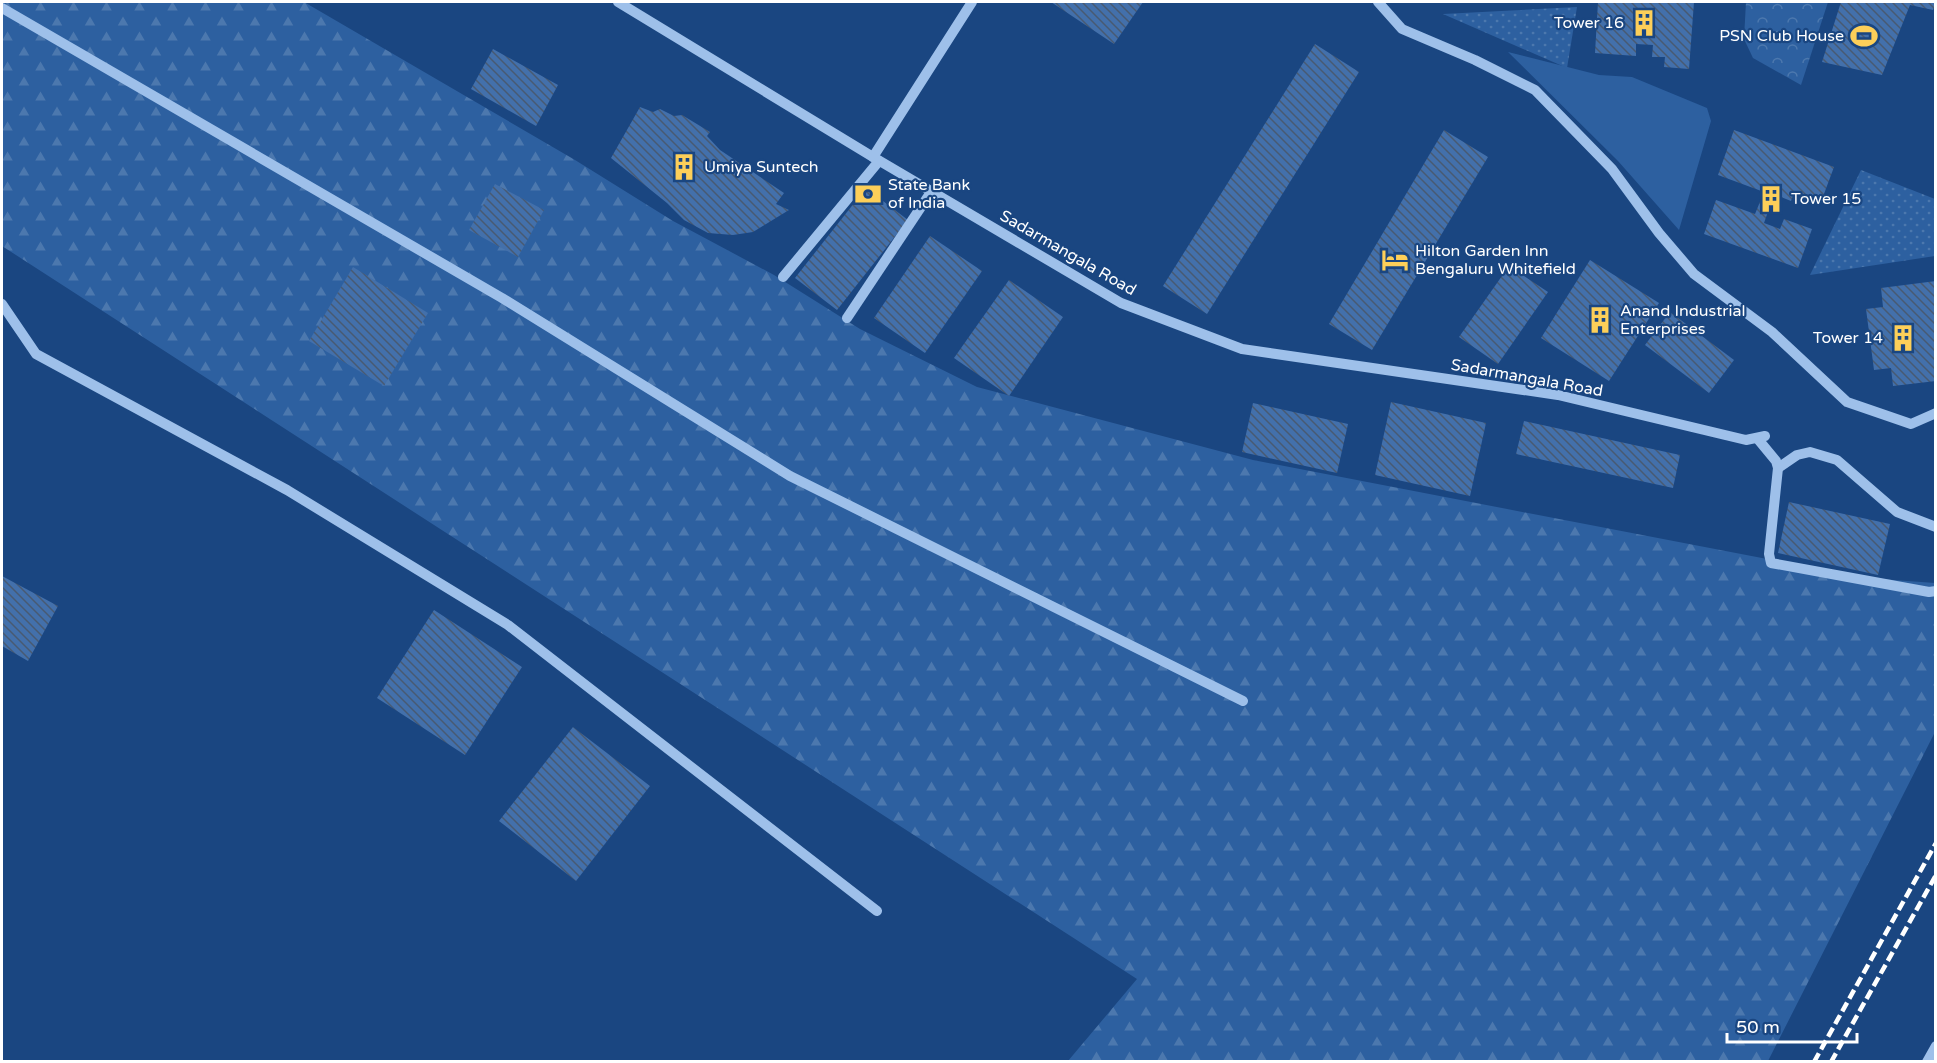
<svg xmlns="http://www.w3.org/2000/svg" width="1937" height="1063" font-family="'Varela Round',sans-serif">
  <defs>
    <pattern id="forest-firs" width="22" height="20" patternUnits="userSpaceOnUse" patternTransform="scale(1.5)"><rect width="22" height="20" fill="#2d60a0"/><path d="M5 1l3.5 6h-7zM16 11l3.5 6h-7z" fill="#4c78ae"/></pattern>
    <pattern id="park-crowns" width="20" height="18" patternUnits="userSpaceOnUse" patternTransform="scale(1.5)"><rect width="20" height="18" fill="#2d60a0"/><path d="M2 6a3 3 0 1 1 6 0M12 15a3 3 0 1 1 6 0" fill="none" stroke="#4c78ae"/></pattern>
    <pattern id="garden-dots" width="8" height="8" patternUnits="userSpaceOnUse" patternTransform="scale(1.5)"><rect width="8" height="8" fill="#2d60a0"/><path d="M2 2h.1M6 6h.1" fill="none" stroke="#4c78ae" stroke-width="1.8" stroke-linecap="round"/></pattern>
    <pattern id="building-back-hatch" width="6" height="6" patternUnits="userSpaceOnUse" patternTransform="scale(1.5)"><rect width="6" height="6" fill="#4370ab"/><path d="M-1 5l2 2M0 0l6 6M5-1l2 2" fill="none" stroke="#485a72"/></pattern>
  </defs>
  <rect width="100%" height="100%" fill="#1a4681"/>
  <path fill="#2d60a0" d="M1508,52L1599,75L1632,77L1707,108L1711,121L1679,230L1618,161Z"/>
  <path fill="url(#forest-firs)" d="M2,2H304L575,160L673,221L774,275L860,329L977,387L1253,460L1865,578L1935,583V732L1768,1061H1068L1137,979L2,246Z"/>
  <path fill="url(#park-crowns)" d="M1746,2H1828L1801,85L1753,58L1744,39Z"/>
  <g fill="url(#garden-dots)">
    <path d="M1577,7L1567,68L1443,14Z"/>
    <path d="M1861,170L1935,199V256L1810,275Z"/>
  </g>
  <g fill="url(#building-back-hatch)">
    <path d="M1051,2H1143L1114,44Z"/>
    <path d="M1598,2H1694L1689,69L1664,67L1665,57H1652L1653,45L1636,44V56L1595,53Z"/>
    <path d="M1841,2H1936V3L1933,10L1910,5L1882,75L1822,62Z"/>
    <path d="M1315,44L1359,72L1207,314L1163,286Z"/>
    <path d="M493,49L558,85L536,126L471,89Z"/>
    <path d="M640,107L653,112L660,109L674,116L682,115L710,132L707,136L720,150L784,193L776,204L789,210L753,232L733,235L708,233L684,220L667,203L611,158Z"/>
    <path d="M1444,130L1488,157L1372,350L1329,324Z"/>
    <path d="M1734,130L1834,167L1821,202L1794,193L1791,201L1781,197L1777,208L1770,206L1764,223L1780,229L1784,219L1812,229L1798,268L1704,234L1716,200L1755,214L1764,192L1718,175Z"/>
    <path d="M495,184L544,210L518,257L469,230Z"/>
    <path d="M866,188L908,220L837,310L795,278Z"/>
    <path d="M930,236L982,271L925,353L874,318Z"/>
    <path d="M1590,260L1659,303L1609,381L1541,338Z"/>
    <path d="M1509,266L1548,292L1498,364L1459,337Z"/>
    <path d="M353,267L428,313L384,386L309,341Z"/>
    <path d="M1009,280L1063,317L1009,396L954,358Z"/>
    <path d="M1936,281V381L1893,386L1891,368L1874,370L1866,309L1883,307L1881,288Z"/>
    <path d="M1670,312L1734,360L1709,393L1645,345Z"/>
    <path d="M1391,402L1486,423L1470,496L1375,475Z"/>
    <path d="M1253,403L1348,424L1337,473L1242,452Z"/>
    <path d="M1524,421L1680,455L1673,488L1516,454Z"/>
    <path d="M1789,502L1890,524L1878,575L1778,553Z"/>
    <path d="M2,576L58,606L28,661L2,646Z"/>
    <path d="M434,610L522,667L465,755L377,698Z"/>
    <path d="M573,727L650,786L576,881L499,821Z"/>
  </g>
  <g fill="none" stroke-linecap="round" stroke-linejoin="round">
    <g stroke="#9ec0ea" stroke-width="10">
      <path d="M618,2L873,157L1121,303L1242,349L1558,395L1746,440L1765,436"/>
      <path d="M1378,2L1402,29L1475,60L1535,90L1612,169L1659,233L1694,274L1772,332L1847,402L1911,424L1936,413"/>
      <path d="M2,8L502,298L790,476L1243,701"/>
      <path d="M873,157L972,2"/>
      <path d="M783,277L879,161"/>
      <path d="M2,304L36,354L287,490L508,625L877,911"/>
      <path d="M847,318L931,192"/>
      <path d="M1757,438L1776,461L1778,468L1769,554L1771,563L1929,592L1936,591"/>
      <path d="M1778,468L1797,455L1810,452L1837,460L1897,512L1936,527"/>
      <path d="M1927,1062L1936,1046"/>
    </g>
    <g stroke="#fff" stroke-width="4.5" stroke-dasharray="10 4.5" stroke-linecap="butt">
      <path d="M1814,1062L1936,843"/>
      <path d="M1831,1062L1936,875"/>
    </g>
  </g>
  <defs>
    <symbol id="building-bare" viewBox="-9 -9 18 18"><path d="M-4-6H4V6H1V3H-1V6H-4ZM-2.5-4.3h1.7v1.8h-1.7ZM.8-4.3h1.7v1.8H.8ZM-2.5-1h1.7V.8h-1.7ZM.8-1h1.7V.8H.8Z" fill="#fdcf59" stroke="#1a4681" stroke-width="2.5" paint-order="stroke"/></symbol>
    <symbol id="stadium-bare" viewBox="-9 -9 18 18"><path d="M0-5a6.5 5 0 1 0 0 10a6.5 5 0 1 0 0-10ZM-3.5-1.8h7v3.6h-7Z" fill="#fdcf59" stroke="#1a4681" stroke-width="2.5" paint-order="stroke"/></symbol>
    <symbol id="bank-bare" viewBox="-9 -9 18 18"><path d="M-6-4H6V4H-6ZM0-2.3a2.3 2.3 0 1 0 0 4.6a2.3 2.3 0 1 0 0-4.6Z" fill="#fdcf59" stroke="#1a4681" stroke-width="2.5" paint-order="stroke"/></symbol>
    <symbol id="hotel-bare" viewBox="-9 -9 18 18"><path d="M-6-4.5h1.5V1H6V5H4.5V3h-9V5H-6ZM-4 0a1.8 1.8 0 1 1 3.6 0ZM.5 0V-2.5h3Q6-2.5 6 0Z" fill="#fdcf59" stroke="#1a4681" stroke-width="2.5" paint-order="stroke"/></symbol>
  </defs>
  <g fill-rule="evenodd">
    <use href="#building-bare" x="1625" y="4" width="38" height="38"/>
    <use href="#stadium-bare" x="1845" y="17" width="38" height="38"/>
    <use href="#building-bare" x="665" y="148" width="38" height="38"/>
    <use href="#bank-bare" x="849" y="175" width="38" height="38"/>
    <use href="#building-bare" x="1752" y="180" width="38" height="38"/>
    <use href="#hotel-bare" x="1376" y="241" width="38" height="38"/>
    <use href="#building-bare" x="1581" y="301" width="38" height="38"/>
    <use href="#building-bare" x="1884" y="319" width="38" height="38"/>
  </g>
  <g text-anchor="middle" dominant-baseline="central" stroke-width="4.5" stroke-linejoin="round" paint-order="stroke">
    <g font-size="16" fill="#fff" stroke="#1a4681" text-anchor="start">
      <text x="1624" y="23" text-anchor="end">Tower 16</text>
      <text x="1844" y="36" text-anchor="end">PSN Club House</text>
      <text x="704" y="167">Umiya Suntech</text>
      <text x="888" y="185">State Bank<tspan x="888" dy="18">of India</tspan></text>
      <text x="1791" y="199">Tower 15</text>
      <text x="1415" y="251">Hilton Garden Inn<tspan x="1415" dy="18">Bengaluru Whitefield</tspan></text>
      <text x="1620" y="311">Anand Industrial<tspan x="1620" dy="18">Enterprises</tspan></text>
      <text x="1883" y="338" text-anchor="end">Tower 14</text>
    </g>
    <g font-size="16" fill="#fff" stroke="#1a4681">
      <text transform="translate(1068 253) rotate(30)">Sadarmangala Road</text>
      <text transform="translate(1527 378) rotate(10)">Sadarmangala Road</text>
    </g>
  </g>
  <rect width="1937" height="1063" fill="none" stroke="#ffffff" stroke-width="6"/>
  <path d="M1727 1033v9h130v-9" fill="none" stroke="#ffffff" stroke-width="3"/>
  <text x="1736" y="1033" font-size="18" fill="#ffffff" stroke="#1a4681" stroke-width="4.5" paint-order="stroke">50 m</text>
</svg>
